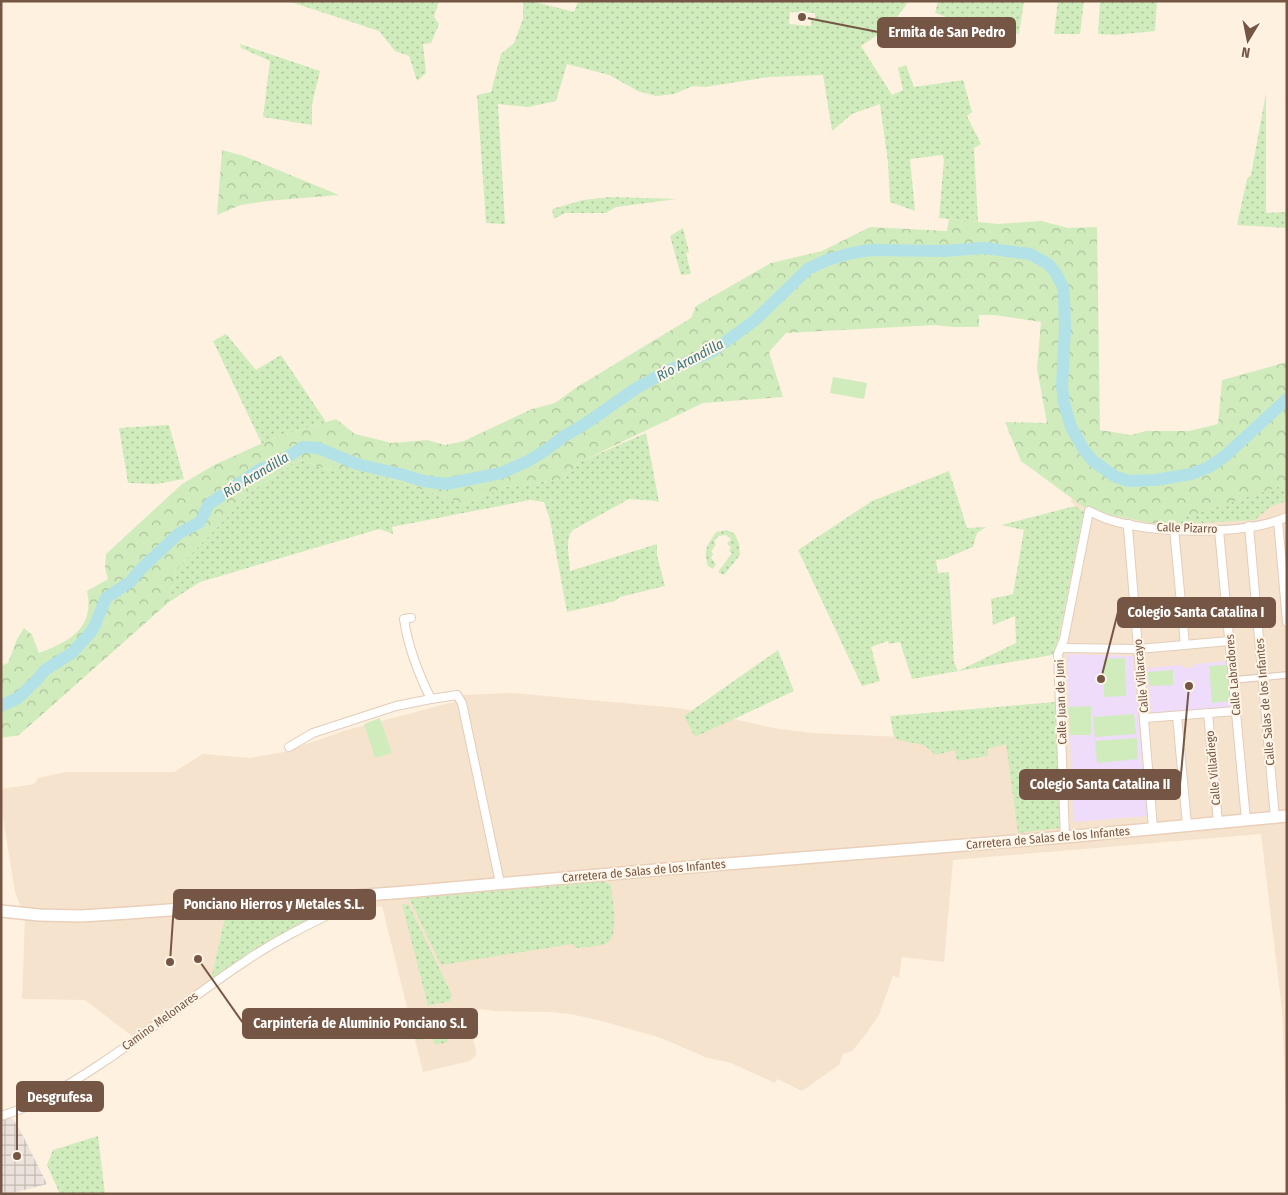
<svg xmlns="http://www.w3.org/2000/svg" width="1288" height="1195" font-family="'Fira Sans Condensed',sans-serif">
  <defs>
    <pattern id="industrial-grid" width="8" height="8" patternUnits="userSpaceOnUse" patternTransform="scale(1.25)"><rect width="8" height="8" fill="#ebe3db"/><path d="M0 4h8M4 0v8" fill="none" stroke="#c3bbb3"/></pattern>
    <pattern id="grass-dots" width="8" height="8" patternUnits="userSpaceOnUse" patternTransform="scale(1.25)"><rect width="8" height="8" fill="#d0ecbd"/><path d="M2 2h.1M6 6h.1" fill="none" stroke="#adc29b" stroke-width="1.8" stroke-linecap="round"/></pattern>
    <pattern id="forest-crowns" width="20" height="18" patternUnits="userSpaceOnUse" patternTransform="scale(1.25)"><rect width="20" height="18" fill="#d0ecbd"/><path d="M2 6a3 3 0 1 1 6 0M12 15a3 3 0 1 1 6 0" fill="none" stroke="#adc29b"/></pattern>
  </defs>
  <rect width="100%" height="100%" fill="#fef1df"/>
  <path fill="#f6e3cd" d="M1287,441V1132L1282,1010L1261,834L953,860L944,962L902,957L899,978L893,976L879,1015L863,1038L852,1051L843,1054L839,1065L802,1091L777,1079L775,1083L731,1063L705,1057L661,1038L598,1020L570,1014L551,1012L495,1011L480,1009L466,1015L476,1050V1055L470,1061L423,1072L382,906L315,918L272,939L132,1036L85,1000L22,999L25,917L15,892L1,806V789L34,784L38,778L66,772H174L203,754L250,758L284,752L343,731L457,701L463,695L512,693L678,708L716,715L773,728L813,733L901,737L1056,702V650L1084,513L1071,502L1079,458Z"/>
  <path fill="url(#industrial-grid)" d="M11,1117L19,1128L47,1184L9,1194H1V1120Z"/>
  <g fill="#eedcfa">
    <path d="M1067,654L1133,656L1147,816L1073,822Z"/>
    <path d="M1228,661L1232,703L1228,708L1151,714L1147,668L1180,665L1185,668H1191L1195,664Z"/>
  </g>
  <g fill="url(#grass-dots)" fill-rule="evenodd">
    <path d="M288,1H439L434,17L439,24L431,43L423,44L426,73L417,81L409,56L395,51L379,31Z"/>
    <path d="M523,1H531L574,12L578,1H596L605,3L606,1H909L890,27L861,46L892,95L903,90L898,68L906,65L914,87L963,80L972,112L967,116L981,144L974,148L978,222L939,218L944,159L942,155L910,159L915,211L890,202L888,162L880,104L852,114L832,131L823,75L769,77L705,87L693,86L674,94L656,96L638,91L609,75L567,64L556,101L528,107L498,104L505,224L486,223L477,95L491,92L501,54L514,43L523,19ZM790,12L815,13V20H811V26L789,24Z"/>
    <path d="M938,1H1024L1019,34L960,22L935,13Z"/>
    <path d="M1058,1H1084L1080,34H1054Z"/>
    <path d="M1100,1H1157L1155,31L1115,35L1098,34Z"/>
    <path d="M240,44L320,71L312,104V125L263,117L270,61L241,48Z"/>
    <path d="M1266,93V213L1287,212V228L1237,225L1247,179L1251,175Z"/>
    <path d="M610,197L677,199L616,207L606,213H565L554,219L552,209L583,200Z"/>
    <path d="M683,228L689,252L686,253L691,274L681,275L670,236Z"/>
    <path d="M226,334L256,370L281,355L326,422L274,438L262,444L213,341Z"/>
    <path d="M169,425L184,479L156,484L128,483L119,428Z"/>
    <path d="M646,433L659,502C649,499 640,501 629,499L573,530C564,539 570,559 570,571L657,544V555L665,586L620,597L615,601L567,612L550,520L544,502L530,500L392,527L393,534L379,529L200,582L169,602L176,570L253,490L300,460L332,471H369L464,504L506,487L563,479L580,462Z"/>
    <path d="M949,471L967,528L986,527L977,533L973,547L944,559L936,560L938,573L949,572L954,662L958,671L1016,643L1015,616L993,625L991,599L1013,594L1024,530L1001,525L1075,506L1084,512L1056,650L1052,655L912,679L900,642L889,644L888,641L871,647L880,681L862,686L798,550L872,501Z"/>
    <path d="M1287,484V501L1271,506L1255,520L1162,525Z"/>
    <path d="M727,530L735,534L739,544L740,555L724,575L718,572L732,553L729,551L731,547L727,544L731,539L726,535L718,536L714,542L716,544L711,552L713,554L711,558L716,564L713,569L708,566C703,550 707,546 716,532Z"/>
    <path d="M778,650L794,691L695,737L684,716Z"/>
    <path d="M1056,702L1061,828L1018,833L1006,744L988,749V756L957,761L955,750L936,755L924,745L898,740L894,737L890,716Z"/>
    <path d="M604,881L611,885C612,899 621,939 605,944C596,947 585,947 577,948L572,944L441,965L409,898Z"/>
    <path d="M344,903L210,984L226,913Z"/>
    <path d="M402,904L409,905L452,995L450,1001L428,1006Z"/>
    <path d="M440,1013L448,1042L435,1045L432,1037L417,1041L412,1020Z"/>
    <path d="M98,1136L105,1194H60L47,1165L53,1150Z"/>
  </g>
  <g fill="url(#forest-crowns)">
    <path d="M222,150L244,156L339,195L267,201L241,205L217,215Z"/>
    <path d="M949,219L998,224L1041,221L1068,228L1097,227L1100,430L1131,435L1146,431H1189L1218,424L1222,380L1287,362V484L1162,525L1089,511L1021,461L1005,422L1047,423L1037,369L1041,322L994,315H979V327H952L936,325L786,333L769,352L783,397L703,403L580,462L563,479L506,487L464,504L369,471H332L300,460L253,490L176,570L169,602L19,735L1,738V666L8,663L17,639L24,628L32,635L39,653C69,642 95,628 87,591L108,579L105,567L106,554L182,484L214,465L274,438L336,419L355,434L392,443L427,440L445,445L464,441L532,409L555,403L577,387L691,318L696,306L771,263L822,251L870,227L947,231Z"/>
  </g>
  <g fill="#d0ecbd">
    <path d="M833,377L867,383L864,399L830,393Z"/>
    <path d="M1125,658L1126,696L1104,697L1103,659Z"/>
    <path d="M1227,665L1230,701L1212,703L1209,666Z"/>
    <path d="M1173,670V685L1149,686L1148,672Z"/>
    <path d="M1091,706V735H1070L1068,707Z"/>
    <path d="M1134,714L1136,734L1095,737L1093,717Z"/>
    <path d="M380,718L392,753L375,758L364,724Z"/>
    <path d="M1137,738L1138,759L1097,763L1095,741Z"/>
  </g>
  <g fill="none" stroke-linecap="round" stroke-linejoin="round">
    <path stroke="#b2e1e8" stroke-width="12" d="M1,706L18,698L35,682L45,670L72,653L90,633L95,625L106,598L130,582L141,569L178,534L200,522L209,504L260,469L276,464L303,447L318,448L357,464L404,475L423,481L446,484L501,473L528,461L546,450L563,437L588,422L635,389L667,371L713,351L754,321L808,269L827,260L852,253L870,250L943,251L983,248L1030,254L1048,264L1055,272L1063,287L1064,296L1065,328L1062,386L1064,403L1071,427L1084,450L1093,461L1116,477L1129,481L1155,480L1191,474L1209,467L1225,456L1287,399"/>
    <defs>
      <path id="pedestrian" d="M1233,680L1287,675"/>
      <g id="minor">
        <path d="M1278,521L1287,622"/>
        <path d="M1129,524L1128,528L1153,828"/>
        <path d="M1249,526L1275,818"/>
        <path d="M1174,529L1185,645"/>
        <path d="M1219,530L1246,820"/>
        <path d="M411,618L404,619C408,647 418,673 431,699L457,695L462,703L500,883"/>
        <path d="M1062,648L1139,649L1229,641"/>
        <path d="M1208,713L1218,823"/>
        <path d="M1177,716L1187,825"/>
        <path d="M1145,718L1236,711"/>
        <path d="M289,747L313,733L396,706L431,699"/>
        <path d="M1065,837L1058,654L1064,639L1089,511C1095,514 1101,517 1107,519C1152,534 1243,536 1287,517"/>
        <path d="M1,1116C38,1105 70,1084 102,1063C150,1031 196,994 244,962C282,936 324,917 364,897"/>
      </g>
      <path id="secondary" d="M1,911L39,915L81,916L129,913L406,892L701,866L1065,837L1287,816"/>
    </defs>
    <use href="#pedestrian" stroke="#e2cdba" stroke-width="8"/>
    <use href="#minor" stroke="#e2cdba" stroke-width="10"/>
    <use href="#secondary" stroke="#eacfba" stroke-width="14"/>
    <use href="#pedestrian" stroke="#fff" stroke-width="5.5"/>
    <use href="#minor" stroke="#fff" stroke-width="8"/>
    <use href="#secondary" stroke="#fff" stroke-width="11"/>
  </g>
  <g text-anchor="middle" dominant-baseline="central" stroke-width="4" stroke-linejoin="round" paint-order="stroke">
    <g font-size="12" fill="#755645" stroke="#fff5e6">
      <text transform="translate(1187 528) rotate(2)">Calle Pizarro</text>
      <text transform="translate(1233 675) rotate(-95)">Calle Labradores</text>
      <text transform="translate(1141 676) rotate(-95)">Calle Villarcayo</text>
      <text transform="translate(1061 702) rotate(-92)">Calle Juan de Juni</text>
      <text transform="translate(1265 702) rotate(-95)">Calle Salas de los Infantes</text>
      <text transform="translate(1213 768) rotate(-95)">Calle Villadiego</text>
      <text transform="translate(1048 838) rotate(-5)">Carretera de Salas de los Infantes</text>
      <text transform="translate(644 871) rotate(-5)">Carretera de Salas de los Infantes</text>
      <text transform="translate(160 1021) rotate(-36)">Camino Melonares</text>
    </g>
    <g font-size="14" font-style="italic" fill="#3b7883" stroke="#fff5e6">
      <text transform="translate(690 360) rotate(-28)">Río Arandilla</text>
      <text transform="translate(256 475) rotate(-31)">Río Arandilla</text>
    </g>
  </g>
  <path fill="none" stroke="#755645" stroke-width="2" d="M802 17L878 32M1101 679L1118 612M1189 686L1180 785M170 962L174 904M198 959L243 1023M17 1156L17 1097"/>
  <g fill="#755645" stroke="#fff5e6" stroke-width="2">
    <circle cx="802" cy="17" r="5"/>
    <circle cx="1101" cy="679" r="5"/>
    <circle cx="1189" cy="686" r="5"/>
    <circle cx="170" cy="962" r="5"/>
    <circle cx="198" cy="959" r="5"/>
    <circle cx="17" cy="1156" r="5"/>
  </g>
  <g fill="#755645" stroke="#755645" stroke-width="2">
    <rect x="878" y="18" width="137" height="29" rx="5"/>
    <rect x="1118" y="598" width="157" height="29" rx="5"/>
    <rect x="1020" y="770" width="160" height="29" rx="5"/>
    <rect x="174" y="890" width="201" height="29" rx="5"/>
    <rect x="243" y="1009" width="234" height="29" rx="5"/>
    <rect x="17" y="1082" width="86" height="29" rx="5"/>
  </g>
  <g font-size="14" text-anchor="middle" font-weight="bold" fill="#fff">
    <text x="947" y="37">Ermita de San Pedro</text>
    <text x="1196" y="617">Colegio Santa Catalina I</text>
    <text x="1100" y="789">Colegio Santa Catalina II</text>
    <text x="274" y="909">Ponciano Hierros y Metales S.L.</text>
    <text x="360" y="1028">Carpintería de Aluminio Ponciano S.L</text>
    <text x="60" y="1102">Desgrufesa</text>
  </g>
  <rect width="1288" height="1195" fill="none" stroke="#755645" stroke-width="5"/>
  <g transform="translate(1248 40) rotate(190)" stroke="#fff5e6" stroke-width="4" paint-order="stroke">
  <path d="M0-4L9 19L0 12L-9 19Z" fill="#755645"/>
  <text y="-8" font-size="14" font-weight="bold" text-anchor="middle" fill="#755645">N</text>
  </g>
</svg>
